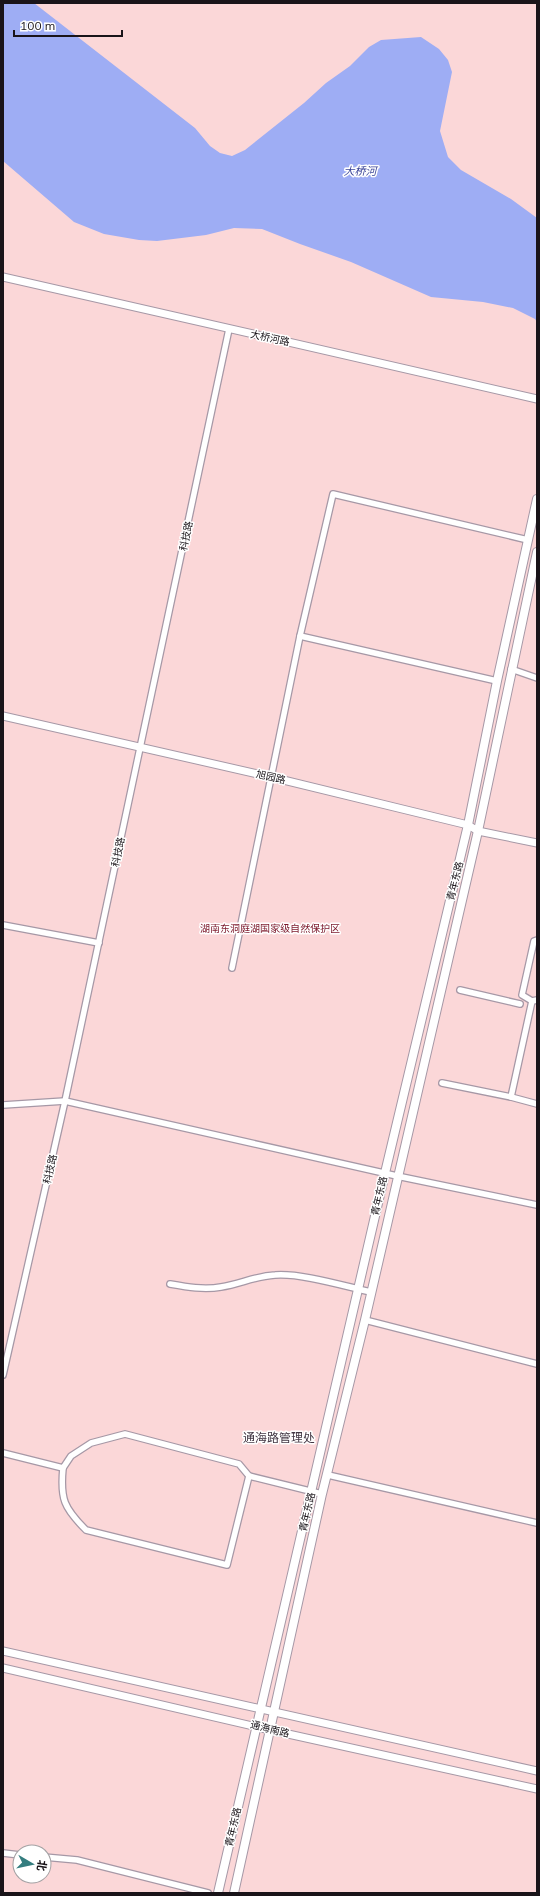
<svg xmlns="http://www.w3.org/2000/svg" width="540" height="1896" font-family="Mulish,'Noto Sans SC',sans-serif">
  <rect width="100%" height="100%" fill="#ffefff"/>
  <path fill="#fbd7d8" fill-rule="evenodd" d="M3,3H537V1893H3ZM20,1852H44V1876H20Z"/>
  <path fill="#9eadf4" d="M3,3H34L195,128L210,146L220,153L232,156L245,150L304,103L326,83L350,66L369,47L381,40L421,37L439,49L448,60L452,72L440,131L448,157L461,170L511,199L537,218V322L535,319L513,308L483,302L431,297L351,262L300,244L262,229L234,228L206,235L157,241L139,240L104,234L74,222L3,161Z"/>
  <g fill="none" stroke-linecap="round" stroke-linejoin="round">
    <defs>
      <g id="minor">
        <path d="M300,636L497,681"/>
        <path d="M511,669L537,678"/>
        <path d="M3,925L99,943"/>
        <path d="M537,940L534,941L522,995L532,1001L537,1000"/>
        <path d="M232,968L300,636L333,494L528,540"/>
        <path d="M460,990L520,1004"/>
        <path d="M442,1083L511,1097L532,1001"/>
        <path d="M511,1097L537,1104"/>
        <path d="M3,1105L65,1101L397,1176L537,1205"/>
        <path d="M170,1284C187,1287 204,1290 221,1287C240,1284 256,1276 275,1275C301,1273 344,1286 371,1292"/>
        <path d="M365,1320L537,1364"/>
        <path d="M3,1375L65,1101L229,329"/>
        <path d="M3,1453L63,1468L71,1456L91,1443L125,1434L239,1464L249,1476L322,1494"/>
        <path d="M63,1468C60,1499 64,1508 86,1530L227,1565L249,1476"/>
        <path d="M328,1475L537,1523"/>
        <path d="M3,1853L20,1855"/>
        <path d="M44,1857L77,1860L208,1893"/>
      </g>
      <g id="tertiary">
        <path d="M3,277C181,318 359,357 537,399"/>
        <path d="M3,716L271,777L468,825L478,831L537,843"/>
        <path d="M3,1651L537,1771"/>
        <path d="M3,1668L270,1730L537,1789"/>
      </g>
      <g id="secondary">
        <path d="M218,1893L385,1173L468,825L497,681L537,499"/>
        <path d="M234,1893L322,1494L365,1320L478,831L537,552"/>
      </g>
    </defs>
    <use href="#minor" stroke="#a698a6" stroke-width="8"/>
    <use href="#tertiary" stroke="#a698a6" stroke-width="9"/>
    <use href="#secondary" stroke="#a698a6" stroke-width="10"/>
    <use href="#minor" stroke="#fff" stroke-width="5.5"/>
    <use href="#tertiary" stroke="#fff" stroke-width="7"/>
    <use href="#secondary" stroke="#fff" stroke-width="8"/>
  </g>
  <g text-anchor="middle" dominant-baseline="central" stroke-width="3" stroke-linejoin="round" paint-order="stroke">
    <g font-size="10" fill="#191419" stroke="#fff">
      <text transform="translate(270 338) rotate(12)">大桥河路</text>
      <text transform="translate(186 536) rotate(-78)">科技路</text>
      <text transform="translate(271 777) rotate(13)">旭园路</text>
      <text transform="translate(118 852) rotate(-78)">科技路</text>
      <text transform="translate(455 881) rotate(-76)">青年东路</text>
      <text transform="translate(50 1169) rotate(-77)">科技路</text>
      <text transform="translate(379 1196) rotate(-77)">青年东路</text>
      <text transform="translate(307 1512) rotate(-77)">青年东路</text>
      <text transform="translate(270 1729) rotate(14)">通海南路</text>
      <text transform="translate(233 1827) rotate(-77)">青年东路</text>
    </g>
    <g font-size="10" fill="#7b172a" stroke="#fff">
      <text x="270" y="928">湖南东洞庭湖国家级自然保护区</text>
    </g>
    <g font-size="11" font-style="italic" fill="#3d4799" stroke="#fff">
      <text x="360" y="171">大桥河</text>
    </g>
    <g font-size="12" fill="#433744" stroke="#fff">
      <text x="279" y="1437">通海路管理处</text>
    </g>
  </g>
  <rect width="540" height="1896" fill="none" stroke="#191419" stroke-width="8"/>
  <g transform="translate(32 1864) rotate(99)"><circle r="19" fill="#ffffff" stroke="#a3a1a3"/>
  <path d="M0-3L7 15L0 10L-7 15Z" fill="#347d7f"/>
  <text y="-6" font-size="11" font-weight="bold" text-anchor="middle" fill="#191419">北</text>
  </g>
  <path d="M14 30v6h108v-6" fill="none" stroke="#191419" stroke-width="2"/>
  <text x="20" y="30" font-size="12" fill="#191419" stroke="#ffffff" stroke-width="3" paint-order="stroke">100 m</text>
</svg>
